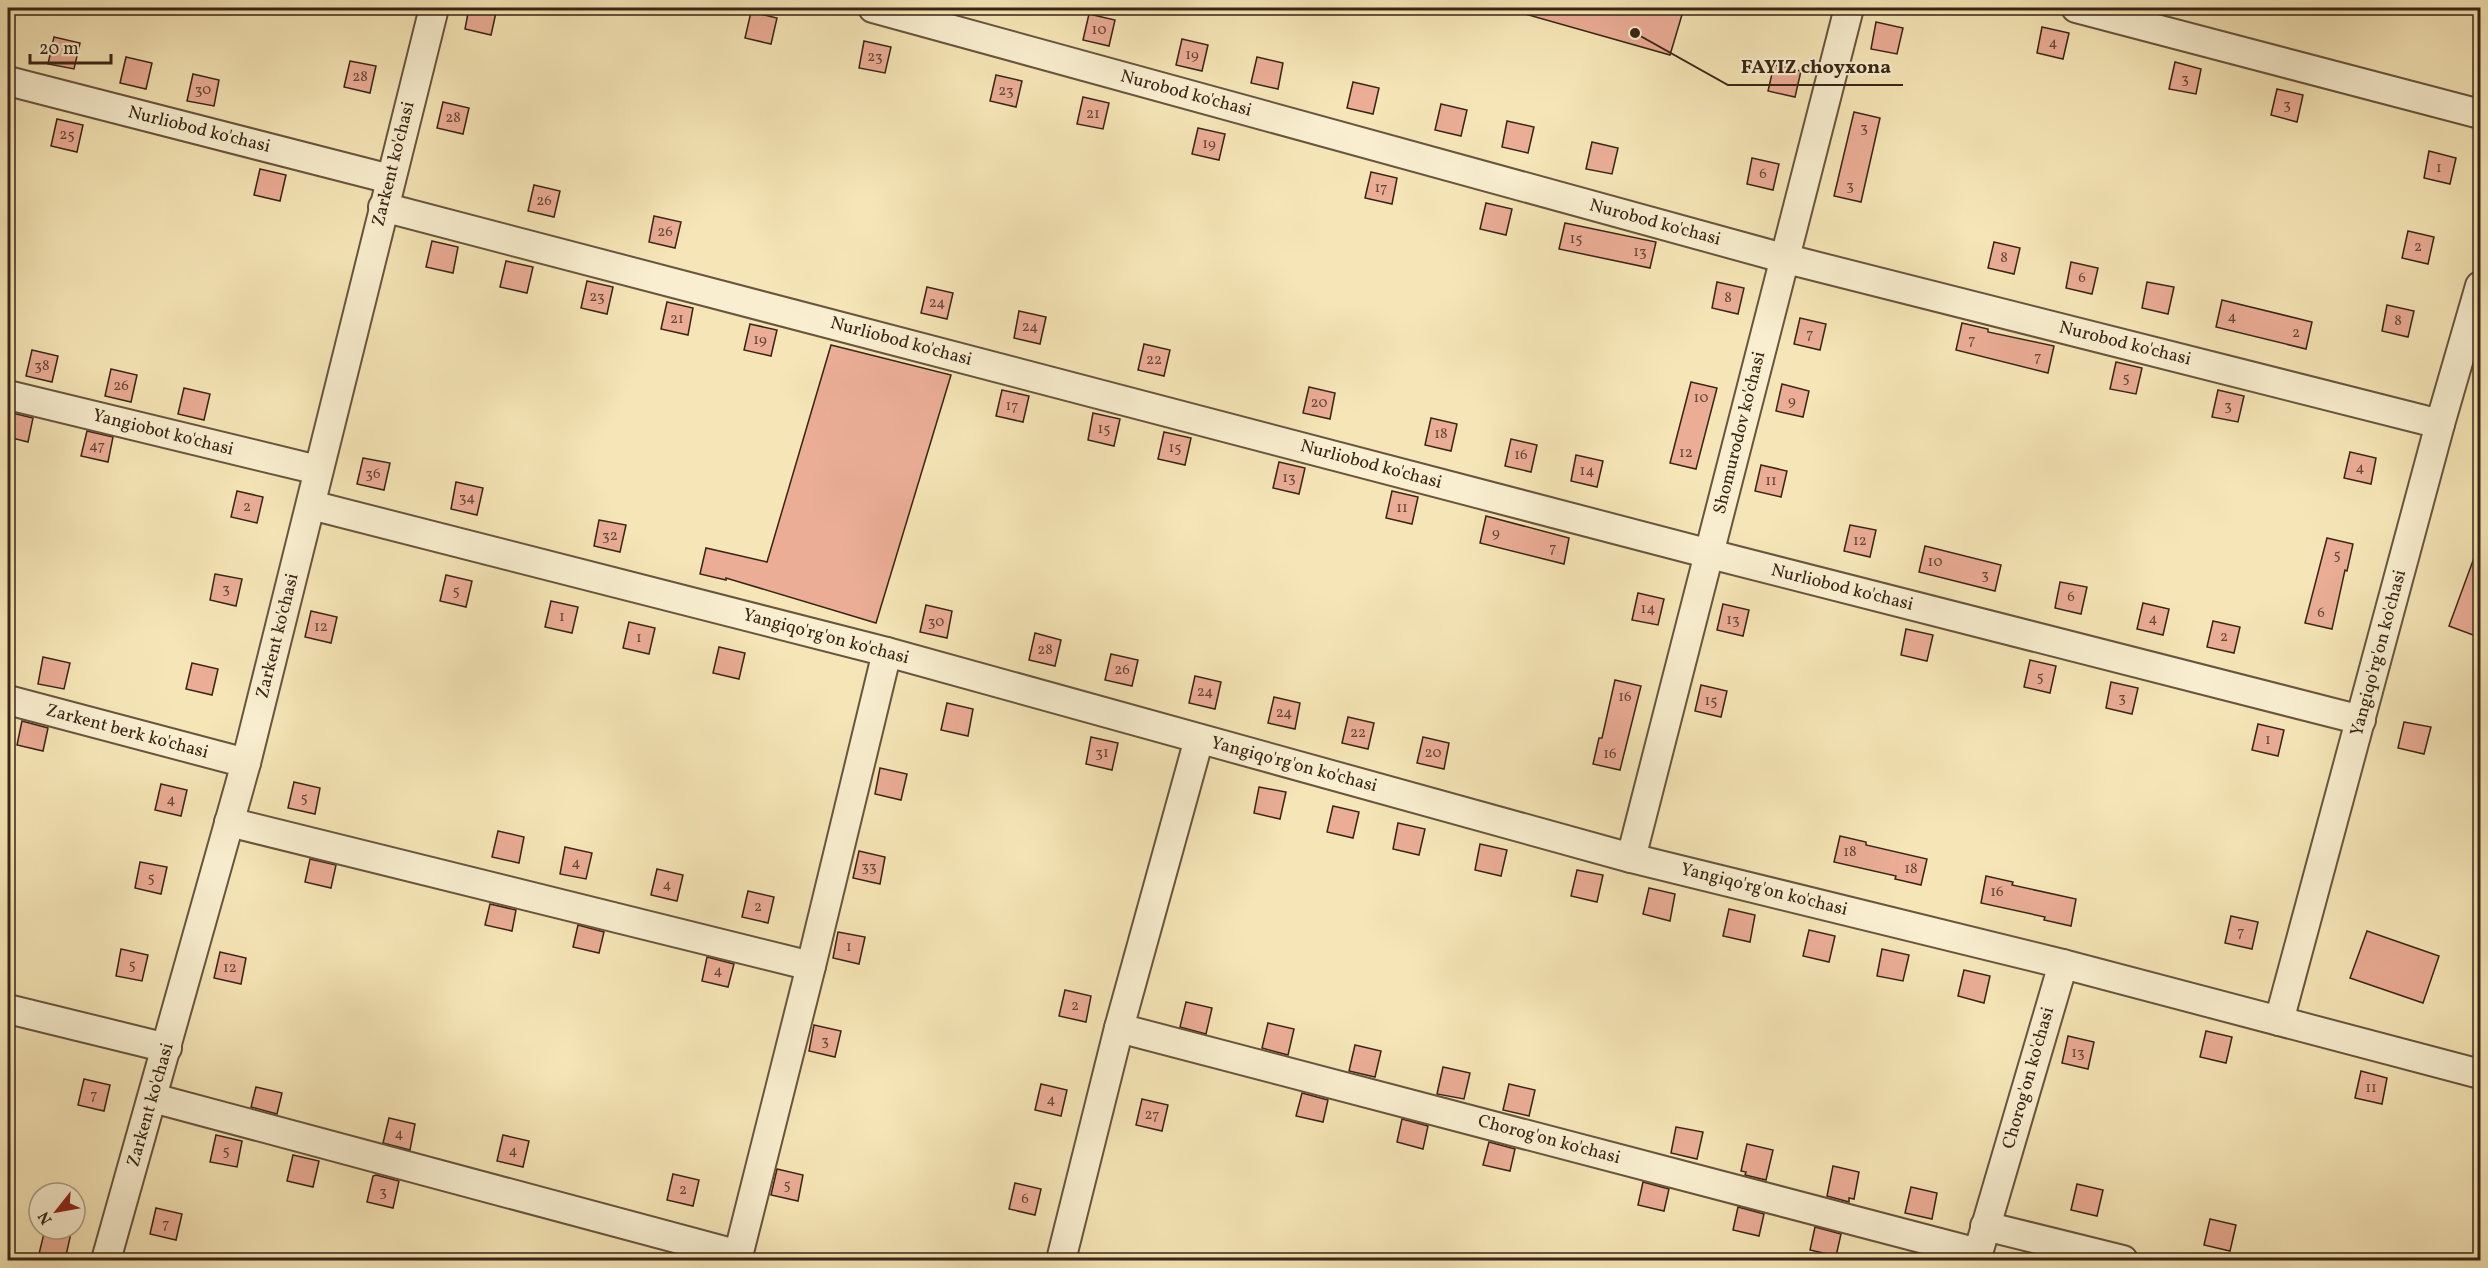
<svg xmlns="http://www.w3.org/2000/svg" width="2488" height="1268" font-family="Vollkorn,serif">
  <rect width="100%" height="100%" fill="#f6e6b7"/>
  <filter id="stains"><feTurbulence type="fractalNoise" baseFrequency=".00333" numOctaves="4"/><feColorMatrix values="0 0 0 0 .2 0 0 0 0 .09 0 0 0 0 .02 0 0 0 .5 -.17"/></filter>
  <radialGradient id="worn" r=".72"><stop offset=".6" stop-color="#630" stop-opacity="0"/><stop offset="1" stop-color="#630" stop-opacity=".3"/></radialGradient>
  <g fill="#ebad96" stroke="#382516" stroke-width="1.5">
    <path d="M469,8H497L491,35L465,29Z"/>
    <path d="M1526,8H1684L1670,55L1525,14Z"/>
    <path d="M751,12L777,18L771,44L745,38Z"/>
    <path d="M1089,14L1115,20L1109,46L1083,40Z"/>
    <path d="M1876,22L1903,28L1897,54L1871,49Z"/>
    <path d="M2042,27L2069,33L2063,59L2037,53Z"/>
    <path d="M54,37L80,43L74,69L48,64Z"/>
    <path d="M1182,39L1208,45L1202,71L1176,65Z"/>
    <path d="M864,41L891,47L885,73L859,68Z"/>
    <path d="M126,57L152,63L146,89L120,83Z"/>
    <path d="M1257,57L1283,63L1278,89L1251,83Z"/>
    <path d="M350,61L376,66L370,93L344,87Z"/>
    <path d="M2175,62L2201,69L2196,94L2169,89Z"/>
    <path d="M1774,65L1801,71L1795,97L1768,91Z"/>
    <path d="M193,74L219,80L214,106L187,101Z"/>
    <path d="M996,75L1022,81L1016,107L990,101Z"/>
    <path d="M1353,82L1379,88L1373,114L1347,108Z"/>
    <path d="M2277,89L2303,95L2297,122L2271,115Z"/>
    <path d="M1083,97L1109,103L1103,129L1077,124Z"/>
    <path d="M443,102L469,108L463,134L437,128Z"/>
    <path d="M1441,104L1467,110L1461,136L1435,130Z"/>
    <path d="M1854,112L1880,118L1861,202L1834,196Z"/>
    <path d="M57,119L83,125L77,152L51,146Z"/>
    <path d="M1507,121L1534,127L1528,153L1502,147Z"/>
    <path d="M1198,128L1225,134L1219,160L1192,154Z"/>
    <path d="M1592,142L1618,148L1612,174L1586,169Z"/>
    <path d="M2429,151L2456,158L2450,184L2424,178Z"/>
    <path d="M1752,158L1779,164L1773,190L1747,184Z"/>
    <path d="M260,169L286,175L280,201L254,195Z"/>
    <path d="M1371,172L1397,178L1392,204L1365,198Z"/>
    <path d="M534,185L560,191L554,217L528,211Z"/>
    <path d="M1486,203L1512,209L1506,235L1480,229Z"/>
    <path d="M654,216L681,222L675,248L649,242Z"/>
    <path d="M1565,223L1656,242L1650,268L1559,249Z"/>
    <path d="M2408,231L2434,237L2428,264L2402,258Z"/>
    <path d="M432,241L458,247L453,273L426,267Z"/>
    <path d="M1994,242L2020,248L2014,274L1988,268Z"/>
    <path d="M506,261L533,267L527,293L500,287Z"/>
    <path d="M2071,262L2098,268L2092,294L2066,288Z"/>
    <path d="M587,281L613,287L607,314L581,308Z"/>
    <path d="M1717,282L1744,288L1738,314L1712,308Z"/>
    <path d="M2147,282L2174,287L2168,314L2142,308Z"/>
    <path d="M927,287L953,293L947,319L921,313Z"/>
    <path d="M2222,300L2312,322L2306,349L2216,327Z"/>
    <path d="M667,302L693,308L688,335L661,329Z"/>
    <path d="M2387,305L2414,311L2408,337L2382,331Z"/>
    <path d="M1019,311L1046,317L1040,344L1014,338Z"/>
    <path d="M1800,318L1826,324L1820,350L1794,344Z"/>
    <path d="M1962,323L1988,329V332L2054,346L2048,373L1956,350Z"/>
    <path d="M750,324L777,330L771,356L744,350Z"/>
    <path d="M1144,344L1170,350L1164,376L1138,370Z"/>
    <path d="M831,345L951,375L876,623L726,578V580L700,574L706,548L767,562Z"/>
    <path d="M32,350L58,356L52,382L26,376Z"/>
    <path d="M2116,362L2142,368L2136,394L2110,389Z"/>
    <path d="M111,369L137,375L131,402L105,396Z"/>
    <path d="M1691,382L1717,388L1696,469L1670,463Z"/>
    <path d="M1782,384L1809,391L1803,417L1776,411Z"/>
    <path d="M1309,387L1335,393L1330,419L1303,413Z"/>
    <path d="M184,388L210,394L204,420L178,414Z"/>
    <path d="M1002,390L1029,396L1023,422L996,416Z"/>
    <path d="M2218,390L2244,396L2238,422L2212,417Z"/>
    <path d="M8,412L33,418L28,442L8,437Z"/>
    <path d="M1093,413L1120,419L1114,446L1088,440Z"/>
    <path d="M1431,418L1457,424L1451,451L1425,445Z"/>
    <path d="M87,431L113,437L108,462L81,456Z"/>
    <path d="M1164,432L1191,438L1185,465L1158,459Z"/>
    <path d="M1511,439L1537,445L1531,472L1505,466Z"/>
    <path d="M2350,452L2376,458L2371,484L2344,478Z"/>
    <path d="M1576,455L1603,461L1597,487L1571,481Z"/>
    <path d="M363,458L390,463L384,490L357,484Z"/>
    <path d="M1279,462L1305,468L1299,494L1273,488Z"/>
    <path d="M1761,465L1787,471L1781,497L1755,491Z"/>
    <path d="M456,482L483,488L477,515L451,509Z"/>
    <path d="M237,491L263,497L257,523L231,517Z"/>
    <path d="M1392,491L1418,497L1412,524L1386,518Z"/>
    <path d="M1486,516L1569,538L1564,564L1480,543Z"/>
    <path d="M599,520L626,525L620,552L594,546Z"/>
    <path d="M1850,525L1876,530L1870,557L1844,551Z"/>
    <path d="M2327,538L2353,544L2347,571L2345,570L2332,629L2305,623Z"/>
    <path d="M1925,546L2001,565L1995,591L1919,572Z"/>
    <path d="M2478,547H2481V638L2449,626Z"/>
    <path d="M215,574L242,579L236,606L210,600Z"/>
    <path d="M446,575L472,581L466,607L440,601Z"/>
    <path d="M2060,582L2087,587L2081,614L2055,608Z"/>
    <path d="M1638,593L1664,599L1658,625L1632,620Z"/>
    <path d="M551,601L578,607L572,633L545,627Z"/>
    <path d="M2143,603L2169,609L2163,635L2137,629Z"/>
    <path d="M1723,604L1749,610L1743,636L1717,630Z"/>
    <path d="M926,605L952,611L947,638L920,632Z"/>
    <path d="M311,611L337,617L331,643L305,637Z"/>
    <path d="M2213,621L2240,627L2234,653L2207,647Z"/>
    <path d="M629,622L655,628L649,654L623,648Z"/>
    <path d="M1906,629L1933,635L1927,661L1901,655Z"/>
    <path d="M1035,633L1061,640L1055,666L1029,660Z"/>
    <path d="M719,647L745,653L739,679L713,673Z"/>
    <path d="M1111,654L1138,660L1132,686L1105,680Z"/>
    <path d="M43,657L70,663L64,689L38,684Z"/>
    <path d="M2030,660L2056,666L2050,693L2024,687Z"/>
    <path d="M192,663L218,669L212,695L186,689Z"/>
    <path d="M1195,676L1221,682L1215,709L1189,703Z"/>
    <path d="M1615,680L1641,686L1620,770L1593,764L1599,738H1602Z"/>
    <path d="M2111,682L2138,688L2132,714L2106,708Z"/>
    <path d="M1701,685L1727,691L1721,717L1695,711Z"/>
    <path d="M1274,697L1300,703L1295,729L1268,723Z"/>
    <path d="M947,703L973,709L968,736L941,730Z"/>
    <path d="M1348,717L1374,723L1368,749L1342,743Z"/>
    <path d="M22,721L48,728L43,751L17,745Z"/>
    <path d="M2404,722L2431,727L2424,754L2398,748Z"/>
    <path d="M2258,724L2284,730L2278,756L2252,750Z"/>
    <path d="M1091,737L1118,743L1112,770L1086,764Z"/>
    <path d="M1423,737L1449,743L1444,769L1417,763Z"/>
    <path d="M880,768L907,774L901,800L875,794Z"/>
    <path d="M294,782L320,788L315,814L288,808Z"/>
    <path d="M161,784L187,790L181,816L155,810Z"/>
    <path d="M1259,787L1286,792L1280,819L1254,813Z"/>
    <path d="M1333,806L1359,812L1353,838L1327,832Z"/>
    <path d="M1398,823L1425,829L1419,855L1393,849Z"/>
    <path d="M498,831L524,837L519,863L492,857Z"/>
    <path d="M1840,836L1866,842V845L1927,859L1921,885L1895,879L1896,876L1834,862Z"/>
    <path d="M1480,844L1507,850L1501,876L1475,870Z"/>
    <path d="M565,847L592,853L586,879L560,874Z"/>
    <path d="M859,851L885,857L880,884L853,878Z"/>
    <path d="M310,859L336,865L331,888L305,882Z"/>
    <path d="M140,862L167,867L161,894L135,888Z"/>
    <path d="M657,869L683,875L677,901L651,895Z"/>
    <path d="M1577,870L1603,875L1597,902L1571,896Z"/>
    <path d="M1986,876L2013,882L2012,885L2076,899L2071,926L2044,920L2045,917L1981,903Z"/>
    <path d="M1649,888L1675,894L1670,921L1643,914Z"/>
    <path d="M748,891L774,897L768,923L742,917Z"/>
    <path d="M490,904L516,910L512,931L485,925Z"/>
    <path d="M1729,909L1755,915L1750,942L1723,936Z"/>
    <path d="M2231,916L2258,922L2252,949L2225,943Z"/>
    <path d="M578,925L604,932L599,953L573,947Z"/>
    <path d="M1809,930L1835,936L1829,962L1803,956Z"/>
    <path d="M2367,931L2439,956L2423,1003L2350,978Z"/>
    <path d="M838,932L865,937L859,964L833,958Z"/>
    <path d="M121,949L148,955L142,981L116,976Z"/>
    <path d="M1882,949L1909,955L1903,981L1877,976Z"/>
    <path d="M220,952L246,958L241,984L214,978Z"/>
    <path d="M707,957L734,964L728,987L702,981Z"/>
    <path d="M1964,970L1990,976L1984,1003L1958,996Z"/>
    <path d="M1065,990L1091,996L1086,1022L1059,1016Z"/>
    <path d="M1186,1002L1212,1008L1206,1034L1180,1027Z"/>
    <path d="M1268,1023L1294,1029L1288,1055L1262,1048Z"/>
    <path d="M814,1025L841,1031L835,1057L809,1051Z"/>
    <path d="M2206,1031L2232,1037L2226,1063L2200,1057Z"/>
    <path d="M2068,1036L2094,1042L2088,1069L2062,1063Z"/>
    <path d="M1355,1045L1381,1051L1375,1077L1349,1071Z"/>
    <path d="M1443,1067L1470,1073L1464,1099L1437,1094Z"/>
    <path d="M2361,1071L2387,1078L2382,1104L2355,1098Z"/>
    <path d="M84,1079L110,1085L104,1111L78,1105Z"/>
    <path d="M1041,1084L1067,1090L1061,1116L1035,1110Z"/>
    <path d="M1509,1084L1535,1090L1529,1116L1503,1110Z"/>
    <path d="M256,1087L282,1093L277,1114L251,1107Z"/>
    <path d="M1302,1093L1328,1100L1323,1122L1296,1116Z"/>
    <path d="M1142,1099L1168,1105L1162,1131L1136,1125Z"/>
    <path d="M389,1118L415,1124L410,1150L383,1143Z"/>
    <path d="M1402,1119L1428,1126L1423,1149L1397,1142Z"/>
    <path d="M1676,1127L1703,1132L1697,1159L1671,1153Z"/>
    <path d="M216,1135L242,1141L237,1167L210,1162Z"/>
    <path d="M503,1135L529,1141L523,1167L497,1161Z"/>
    <path d="M1489,1142L1515,1149L1510,1171L1483,1165Z"/>
    <path d="M1747,1144L1773,1150L1766,1180L1745,1175L1746,1172L1741,1171Z"/>
    <path d="M293,1155L319,1161L313,1187L287,1181Z"/>
    <path d="M1833,1166L1859,1172L1854,1199L1849,1198V1202L1827,1196Z"/>
    <path d="M777,1169L803,1175L798,1201L771,1195Z"/>
    <path d="M673,1174L699,1180L693,1206L667,1200Z"/>
    <path d="M376,1175L399,1181L393,1208L367,1202L373,1176Z"/>
    <path d="M1643,1182L1669,1189L1664,1211L1638,1205Z"/>
    <path d="M1015,1183L1041,1189L1035,1215L1009,1209Z"/>
    <path d="M2077,1184L2103,1190L2097,1216L2071,1210Z"/>
    <path d="M1911,1187L1937,1193L1932,1219L1905,1213Z"/>
    <path d="M1738,1207L1764,1214L1759,1236L1733,1230Z"/>
    <path d="M156,1208L182,1214L176,1240L150,1234Z"/>
    <path d="M2210,1219L2236,1225L2230,1251L2204,1245Z"/>
    <path d="M1815,1227L1841,1234L1836,1256L1810,1250Z"/>
    <path d="M45,1229L71,1233L65,1260L39,1254Z"/>
  </g>
  <g fill="none" stroke-linecap="round" stroke-linejoin="round">
    <defs>
      <g id="minor">
        <path d="M873,8L1783,258L2440,424"/>
        <path d="M2076,8L2480,114"/>
        <path d="M8,81L390,179"/>
        <path d="M383,207L1710,554L2361,720"/>
        <path d="M8,395L318,470"/>
        <path d="M311,505L887,652L1631,858L2063,964L2480,1074"/>
        <path d="M8,700L246,763"/>
        <path d="M229,822L811,966"/>
        <path d="M1631,858L1849,8"/>
        <path d="M8,1009L167,1048"/>
        <path d="M2279,1021L2440,424L2480,286"/>
        <path d="M1119,1028L1978,1253"/>
        <path d="M153,1098L739,1255"/>
        <path d="M1985,1226L2123,1260"/>
        <path d="M106,1260L246,763L434,8"/>
        <path d="M737,1260L811,966L887,652"/>
        <path d="M1061,1260L1119,1028L1199,739"/>
        <path d="M1976,1260L2063,964"/>
      </g>
    </defs>
    <use href="#minor" stroke="#68553e" stroke-width="32"/>
    <use href="#minor" stroke="#f9efd0" stroke-width="28"/>
  </g>
  <g text-anchor="middle" dominant-baseline="central" stroke-width="4.5" stroke-linejoin="round" paint-order="stroke">
    <g font-size="15" fill="#654736">
      <text x="1099" y="30">10</text>
      <text x="2053" y="43">4</text>
      <text x="1192" y="55">19</text>
      <text x="875" y="57">23</text>
      <text x="360" y="77">28</text>
      <text x="2185" y="79">3</text>
      <text x="203" y="90">30</text>
      <text x="1006" y="91">23</text>
      <text x="2287" y="105">3</text>
      <text x="1093" y="114">21</text>
      <text x="453" y="118">28</text>
      <text x="1864" y="128">3</text>
      <text x="67" y="135">25</text>
      <text x="1209" y="144">19</text>
      <text x="2439" y="168">1</text>
      <text x="1763" y="174">6</text>
      <text x="1850" y="186">3</text>
      <text x="1381" y="188">17</text>
      <text x="544" y="201">26</text>
      <text x="665" y="232">26</text>
      <text x="1576" y="239">15</text>
      <text x="2418" y="247">2</text>
      <text x="1640" y="252">13</text>
      <text x="2004" y="258">8</text>
      <text x="2082" y="278">6</text>
      <text x="597" y="297">23</text>
      <text x="1728" y="298">8</text>
      <text x="937" y="303">24</text>
      <text x="2232" y="317">4</text>
      <text x="677" y="319">21</text>
      <text x="2398" y="321">8</text>
      <text x="1030" y="327">24</text>
      <text x="2296" y="333">2</text>
      <text x="1810" y="334">7</text>
      <text x="760" y="340">19</text>
      <text x="1972" y="340">7</text>
      <text x="2038" y="357">7</text>
      <text x="1154" y="360">22</text>
      <text x="42" y="366">38</text>
      <text x="2126" y="378">5</text>
      <text x="121" y="386">26</text>
      <text x="1701" y="398">10</text>
      <text x="1792" y="401">9</text>
      <text x="1319" y="403">20</text>
      <text x="1012" y="406">17</text>
      <text x="2228" y="406">3</text>
      <text x="1104" y="429">15</text>
      <text x="1441" y="434">18</text>
      <text x="97" y="446">47</text>
      <text x="1175" y="448">15</text>
      <text x="1686" y="453">12</text>
      <text x="1521" y="455">16</text>
      <text x="2360" y="468">4</text>
      <text x="1587" y="471">14</text>
      <text x="373" y="474">36</text>
      <text x="1289" y="478">13</text>
      <text x="1771" y="481">11</text>
      <text x="467" y="498">34</text>
      <text x="247" y="507">2</text>
      <text x="1402" y="508">11</text>
      <text x="1496" y="533">9</text>
      <text x="610" y="536">32</text>
      <text x="1860" y="541">12</text>
      <text x="1553" y="548">7</text>
      <text x="2337" y="555">5</text>
      <text x="1935" y="562">10</text>
      <text x="1985" y="575">3</text>
      <text x="226" y="589">3</text>
      <text x="456" y="591">5</text>
      <text x="2071" y="597">6</text>
      <text x="1648" y="609">14</text>
      <text x="2321" y="613">6</text>
      <text x="562" y="617">1</text>
      <text x="2153" y="619">4</text>
      <text x="1733" y="620">13</text>
      <text x="936" y="622">30</text>
      <text x="321" y="627">12</text>
      <text x="2224" y="637">2</text>
      <text x="639" y="638">1</text>
      <text x="1045" y="650">28</text>
      <text x="1122" y="670">26</text>
      <text x="2040" y="677">5</text>
      <text x="1205" y="692">24</text>
      <text x="1625" y="697">16</text>
      <text x="2122" y="698">3</text>
      <text x="1711" y="701">15</text>
      <text x="1284" y="713">24</text>
      <text x="1358" y="733">22</text>
      <text x="2268" y="740">1</text>
      <text x="1102" y="753">31</text>
      <text x="1433" y="753">20</text>
      <text x="1610" y="754">16</text>
      <text x="304" y="798">5</text>
      <text x="171" y="800">4</text>
      <text x="1850" y="852">18</text>
      <text x="576" y="863">4</text>
      <text x="869" y="867">33</text>
      <text x="1911" y="869">18</text>
      <text x="151" y="878">5</text>
      <text x="667" y="885">4</text>
      <text x="1997" y="892">16</text>
      <text x="758" y="907">2</text>
      <text x="2241" y="932">7</text>
      <text x="849" y="947">1</text>
      <text x="132" y="965">5</text>
      <text x="230" y="968">12</text>
      <text x="718" y="971">4</text>
      <text x="1075" y="1006">2</text>
      <text x="825" y="1041">3</text>
      <text x="2078" y="1053">13</text>
      <text x="2371" y="1088">11</text>
      <text x="94" y="1095">7</text>
      <text x="1051" y="1100">4</text>
      <text x="1152" y="1115">27</text>
      <text x="399" y="1134">4</text>
      <text x="226" y="1151">5</text>
      <text x="513" y="1151">4</text>
      <text x="787" y="1185">5</text>
      <text x="683" y="1190">2</text>
      <text x="383" y="1192">3</text>
      <text x="1025" y="1199">6</text>
      <text x="166" y="1224">7</text>
    </g>
    <g font-size="18" fill="#382516" stroke="#f9efd0">
      <text transform="translate(1186 94) rotate(15)">Nurobod ko'chasi</text>
      <text transform="translate(199 130) rotate(14)">Nurliobod ko'chasi</text>
      <text transform="translate(394 164) rotate(-76)">Zarkent ko'chasi</text>
      <text transform="translate(1655 223) rotate(15)">Nurobod ko'chasi</text>
      <text transform="translate(901 342) rotate(15)">Nurliobod ko'chasi</text>
      <text transform="translate(2125 344) rotate(14)">Nurobod ko'chasi</text>
      <text transform="translate(163 433) rotate(14)">Yangiobot ko'chasi</text>
      <text transform="translate(1740 433) rotate(-76)">Shomurodov ko'chasi</text>
      <text transform="translate(1371 465) rotate(15)">Nurliobod ko'chasi</text>
      <text transform="translate(1842 588) rotate(14)">Nurliobod ko'chasi</text>
      <text transform="translate(278 636) rotate(-76)">Zarkent ko'chasi</text>
      <text transform="translate(826 637) rotate(15)">Yangiqo'rg'on ko'chasi</text>
      <text transform="translate(2379 653) rotate(-75)">Yangiqo'rg'on ko'chasi</text>
      <text transform="translate(127 732) rotate(15)">Zarkent berk ko'chasi</text>
      <text transform="translate(1294 765) rotate(15)">Yangiqo'rg'on ko'chasi</text>
      <text transform="translate(1764 890) rotate(14)">Yangiqo'rg'on ko'chasi</text>
      <text transform="translate(2029 1078) rotate(-74)">Chorog'on ko'chasi</text>
      <text transform="translate(151 1105) rotate(-74)">Zarkent ko'chasi</text>
      <text transform="translate(1549 1140) rotate(15)">Chorog'on ko'chasi</text>
    </g>
  </g>
  <path fill="none" stroke="#382516" stroke-width="2" d="M1635 33L1728 85H1903"/>
  <circle fill="#382516" stroke="#f9efd0" stroke-width="2" cx="1635" cy="33" r="6"/>
  <g font-size="20" text-anchor="middle" font-weight="bold" fill="#382516" stroke="#f9efd0" stroke-width="4.5" stroke-linejoin="round" paint-order="stroke">
    <text x="1816" y="73">FAYIZ choyxona</text>
  </g>
  <rect width="2488" height="1268" fill="none" stroke="#f6e6b7" stroke-width="30"/>
  <rect x="9" y="9" width="2470" height="1250" fill="none" stroke="#382516" stroke-width="3"/>
  <rect x="15" y="15" width="2458" height="1238" fill="none" stroke="#382516" stroke-width="1.5"/>
  <g transform="translate(57 1211) rotate(239)"><circle r="28" fill="#f9efd0" stroke="#ac9e86" stroke-width="1.5"/>
  <path d="M0-4.5L10 22L0 15L-10 22Z" fill="#8f2418"/>
  <text y="-9" font-size="16" font-weight="bold" text-anchor="middle" fill="#382516">N</text>
  </g>
  <path d="M30 54v9h81v-9" fill="none" stroke="#382516" stroke-width="3"/>
  <text x="39" y="54" font-size="18" fill="#382516" stroke="#f9efd0" stroke-width="4.5" paint-order="stroke">20 m</text>
  <rect width="100%" height="100%" filter="url(#stains)"/>
  <rect width="100%" height="100%" fill="url(#worn)"/>
</svg>
